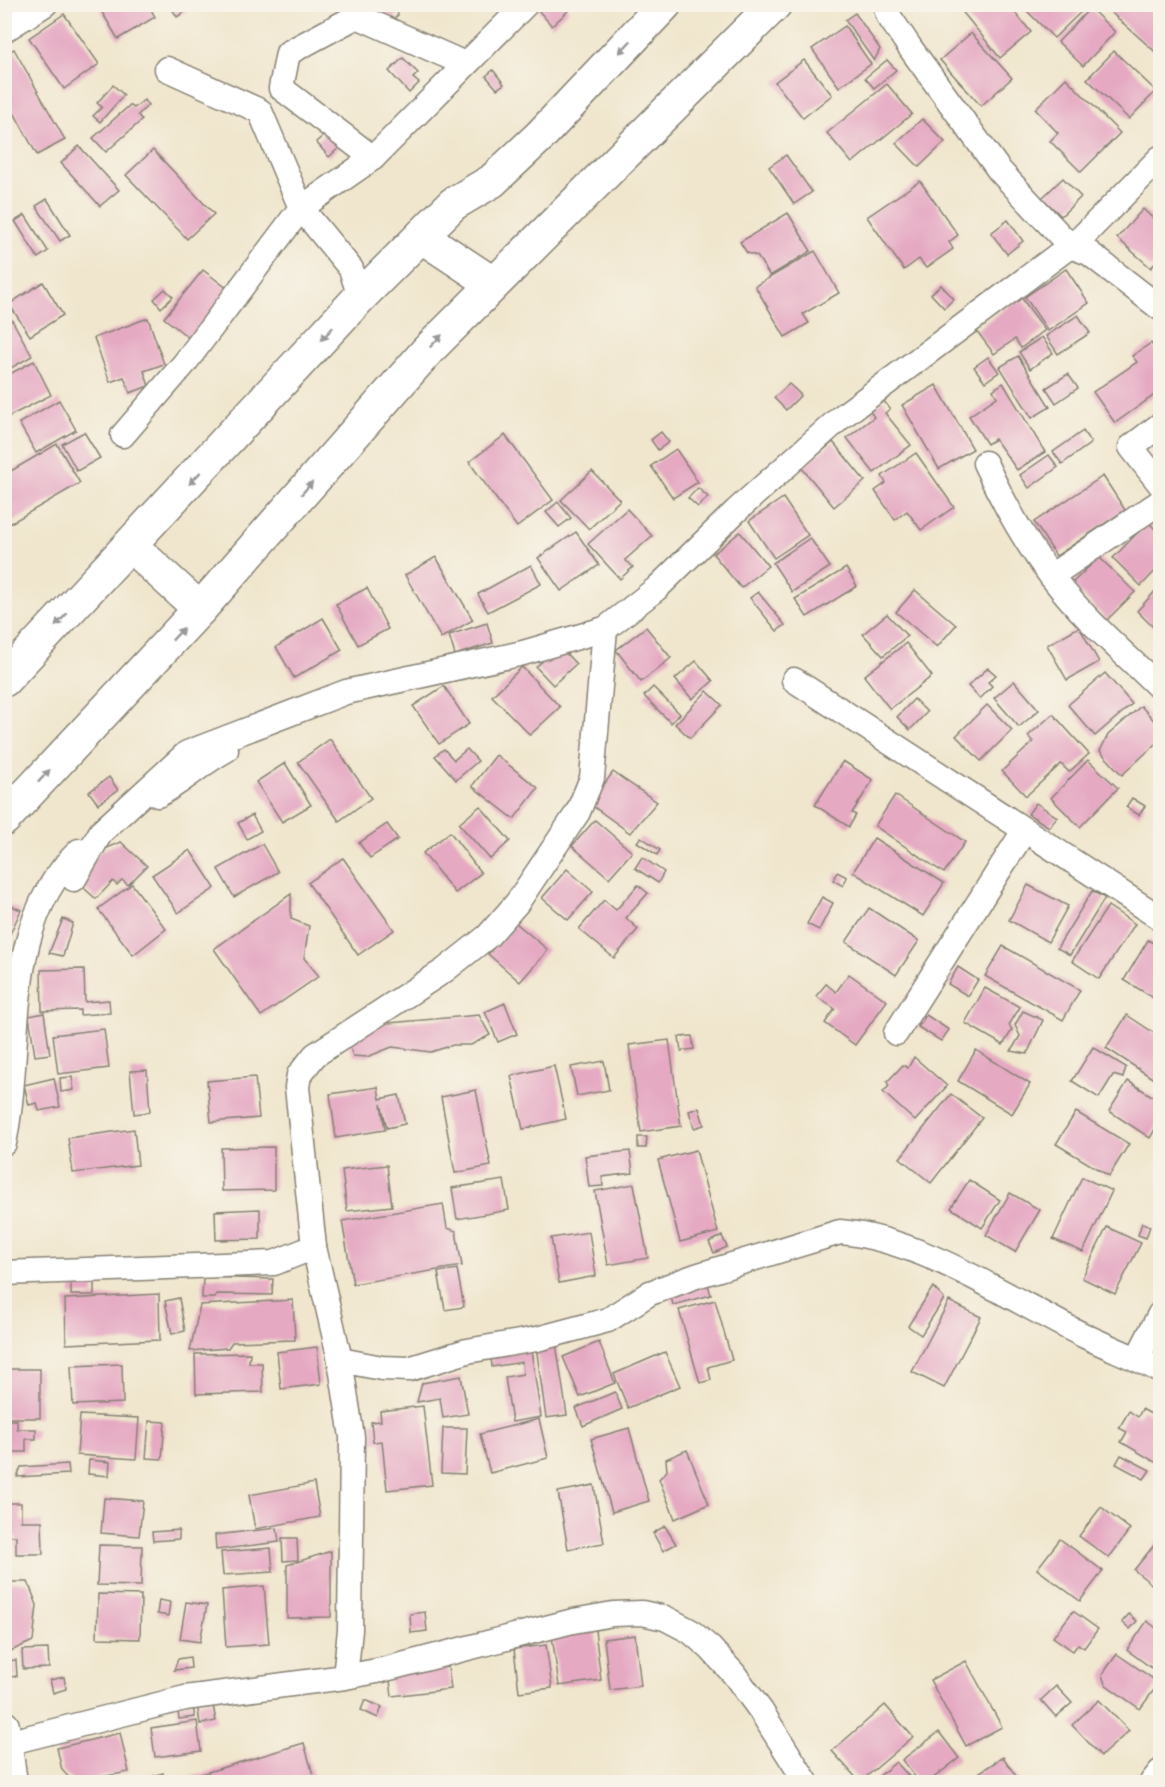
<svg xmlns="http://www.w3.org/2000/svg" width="1165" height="1787" font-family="Pangolin,sans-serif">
  <rect width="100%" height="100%" fill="#f7f3e8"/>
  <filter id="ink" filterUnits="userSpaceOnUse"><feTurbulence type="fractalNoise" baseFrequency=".0167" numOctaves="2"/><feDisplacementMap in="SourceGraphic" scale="12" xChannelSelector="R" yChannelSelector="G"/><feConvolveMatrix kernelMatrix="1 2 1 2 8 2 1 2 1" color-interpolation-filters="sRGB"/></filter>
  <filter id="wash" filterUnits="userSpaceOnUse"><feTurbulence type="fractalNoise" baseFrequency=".008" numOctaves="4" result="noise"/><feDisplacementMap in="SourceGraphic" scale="24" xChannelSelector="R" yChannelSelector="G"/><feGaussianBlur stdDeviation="1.35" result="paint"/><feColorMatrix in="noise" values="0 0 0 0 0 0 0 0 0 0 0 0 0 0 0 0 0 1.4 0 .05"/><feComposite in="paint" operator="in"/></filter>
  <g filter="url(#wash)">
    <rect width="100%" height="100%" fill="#f0e6cd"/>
    <g id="blocks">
      <g fill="#e5a9c2">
        <path d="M97,4H148L155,17L118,39Z"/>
        <path d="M169,4H197L177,17Z"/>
        <path d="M372,4H401L397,9L398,15L389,23Z"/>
        <path d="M544,4H563L569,10L552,26L538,10Z"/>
        <path d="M956,4H1008L1031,32L1000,58Z"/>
        <path d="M1032,4H1084L1086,7L1054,38L1026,10Z"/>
        <path d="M1108,4H1160V56L1105,7Z"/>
        <path d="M1090,8L1115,32L1083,66L1058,42Z"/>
        <path d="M855,13L880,49L874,61L845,20Z"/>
        <path d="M64,14L99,64L64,89L29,38Z"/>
        <path d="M845,26L871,64L839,87L812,49Z"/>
        <path d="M971,33L1012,78L981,106L940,60Z"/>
        <path d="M14,49L65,140L37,155L12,109L4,112V54Z"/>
        <path d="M1114,51L1156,91L1129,119L1087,79Z"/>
        <path d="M403,58L418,73L413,78L419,83L409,93L389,71Z"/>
        <path d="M804,60L832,95L803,118L775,82Z"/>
        <path d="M887,60L896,70L874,88L865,78Z"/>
        <path d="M493,70L504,84L497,89L486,76Z"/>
        <path d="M1066,78L1120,133L1081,172L1050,141L1058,133L1035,109Z"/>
        <path d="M887,84L912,114L852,163L827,133Z"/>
        <path d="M113,85L124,95L100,122L93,116L102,107L97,103Z"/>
        <path d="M144,100L148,105L138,115L142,120L106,152L93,138L130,105L134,108Z"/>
        <path d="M922,119L945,142L919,167L896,143Z"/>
        <path d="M331,129L343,144L329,157L316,142Z"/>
        <path d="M79,146L119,190L100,206L61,163Z"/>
        <path d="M153,150L214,214L187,239L126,175Z"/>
        <path d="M786,155L812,192L794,204L769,167Z"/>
        <path d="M1063,178L1081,197L1061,216L1042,198Z"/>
        <path d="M920,181L958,235L949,242L953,249L926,268L919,259L904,270L867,217Z"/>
        <path d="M47,199L70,235L60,241L36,206Z"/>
        <path d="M1143,209L1160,225V257L1151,268L1117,238Z"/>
        <path d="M788,213L811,251L770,276L757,256L747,253L740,242Z"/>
        <path d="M25,215L48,251L38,258L15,221Z"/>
        <path d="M1008,220L1023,241L1007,254L991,233Z"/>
        <path d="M815,251L839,293L803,314L809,323L785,337L755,286Z"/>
        <path d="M1066,269L1089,303L1048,331L1025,297Z"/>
        <path d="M203,270L228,289L195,343L164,318Z"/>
        <path d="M43,282L63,315L30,336L9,304Z"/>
        <path d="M941,285L954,299L944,308L931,294Z"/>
        <path d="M165,289L173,297L161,308L154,299Z"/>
        <path d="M1021,297L1045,330L1021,348L1015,339L994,354L976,330Z"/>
        <path d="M1078,315L1090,333L1058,354L1046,336Z"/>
        <path d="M148,318L164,364L144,371L149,386L130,393L124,377L110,382L94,338Z"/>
        <path d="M12,320L32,356L4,372V324Z"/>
        <path d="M1042,337L1053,353L1030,369L1019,352Z"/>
        <path d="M1151,343L1160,356V391L1115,423L1093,392L1137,362L1132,356Z"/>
        <path d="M1018,356L1050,407L1032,418L1000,367Z"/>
        <path d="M988,357L999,372L985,382L974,367Z"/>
        <path d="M34,361L51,395L4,419V377Z"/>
        <path d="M1068,374L1078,388L1056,403L1046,388Z"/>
        <path d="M1003,383L1045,452L1017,470L995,439L987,444L969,416L997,397L993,390Z"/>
        <path d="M789,384L801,395L786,410L774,398Z"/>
        <path d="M936,385L973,449L939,469L902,405Z"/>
        <path d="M59,400L76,430L36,453L19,423Z"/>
        <path d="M883,400L890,409L885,413L911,445L874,473L847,438L874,417L870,411Z"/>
        <path d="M1083,431L1091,443L1062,464L1053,452Z"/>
        <path d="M84,432L100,458L77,471L62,444Z"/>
        <path d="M661,432L669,442L658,450L651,440Z"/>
        <path d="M505,435L553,500L517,527L469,462Z"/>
        <path d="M833,442L865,481L834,507L802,468Z"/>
        <path d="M57,444L80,483L4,527V475Z"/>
        <path d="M676,449L698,482L673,498L651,466Z"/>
        <path d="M916,453L954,507L921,530L907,511L895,520L875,491L886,483L882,476Z"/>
        <path d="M1049,455L1058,467L1029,488L1020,475Z"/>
        <path d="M592,471L620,500L589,529L561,500Z"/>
        <path d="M1103,476L1125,510L1056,556L1034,522Z"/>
        <path d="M698,488L708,497L698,507L688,498Z"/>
        <path d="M783,498L808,535L774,558L749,521Z"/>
        <path d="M558,502L571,518L559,527L546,512Z"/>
        <path d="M627,509L652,536L625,560L633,567L620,579L588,544Z"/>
        <path d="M1148,522L1160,534V566L1141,586L1113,558Z"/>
        <path d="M576,532L599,565L561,591L538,558Z"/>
        <path d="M740,532L768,566L741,588L713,554Z"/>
        <path d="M810,538L830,567L792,592L773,563Z"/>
        <path d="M436,557L473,620L441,638L405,575Z"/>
        <path d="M1099,557L1135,592L1107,620L1071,584Z"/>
        <path d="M531,565L541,584L488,612L478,594Z"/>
        <path d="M846,568L857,586L807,617L795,599Z"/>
        <path d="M1160,586V619L1153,627L1137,611Z"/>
        <path d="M367,588L388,629L358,645L336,604Z"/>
        <path d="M915,590L956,625L937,647L896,612Z"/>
        <path d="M758,592L785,625L777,631L750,598Z"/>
        <path d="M887,614L907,636L883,656L863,634Z"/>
        <path d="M323,618L342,650L294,678L276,647Z"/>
        <path d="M487,623L493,643L455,655L449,635Z"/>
        <path d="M646,627L671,658L641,682L616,650Z"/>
        <path d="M1079,627L1099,662L1067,680L1047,645Z"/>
        <path d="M906,643L932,676L890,709L864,676Z"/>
        <path d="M559,646L576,664L553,685L536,667Z"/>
        <path d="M696,661L713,681L692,699L675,679Z"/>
        <path d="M522,667L560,707L530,735L492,696Z"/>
        <path d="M988,668L996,675L988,682L992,686L980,699L968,686Z"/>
        <path d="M1105,673L1132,704L1095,736L1068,705Z"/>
        <path d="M1014,681L1039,710L1019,727L994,698Z"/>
        <path d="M444,686L469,724L439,744L413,706Z"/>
        <path d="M653,687L680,714L671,723L644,696Z"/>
        <path d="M707,691L722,705L690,738L675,724Z"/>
        <path d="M914,699L927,712L910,730L897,717Z"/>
        <path d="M987,705L1012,730L981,761L956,736Z"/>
        <path d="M1141,706L1160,727V740L1122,775L1100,751L1108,735Z"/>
        <path d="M1053,714L1089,754L1069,772L1061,764L1026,796L1002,771L1033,742L1028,736Z"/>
        <path d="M330,739L371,798L339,821L298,762Z"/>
        <path d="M444,749L454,760L467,749L478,761L456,780L435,756Z"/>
        <path d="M496,755L538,788L514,819L472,786Z"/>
        <path d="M1088,760L1118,788L1080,827L1051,798Z"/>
        <path d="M843,761L873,780L852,813L856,815L849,827L815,805Z"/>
        <path d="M285,763L311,805L282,822L256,782Z"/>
        <path d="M613,772L657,802L630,833L590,804Z"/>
        <path d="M109,777L118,790L98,804L89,792Z"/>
        <path d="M895,795L965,842L944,873L875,826Z"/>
        <path d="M1132,798L1145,806L1139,815L1126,807Z"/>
        <path d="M1036,803L1057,817L1049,827L1028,814Z"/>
        <path d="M480,806L510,841L490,859L459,824Z"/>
        <path d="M252,815L261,831L247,839L238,823Z"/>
        <path d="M595,820L632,852L609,878L572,846Z"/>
        <path d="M387,824L398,839L370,858L359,843Z"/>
        <path d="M450,832L481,873L455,893L423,853Z"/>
        <path d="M641,837L660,850L657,855L637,842Z"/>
        <path d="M874,838L944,883L923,916L853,872Z"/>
        <path d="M121,842L147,866L128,885L122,880L117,885L113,881L96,899L74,879L100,851Z"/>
        <path d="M262,844L278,872L234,897L218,869Z"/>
        <path d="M190,850L215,888L178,913L152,875Z"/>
        <path d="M642,857L664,872L658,883L635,868Z"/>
        <path d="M343,858L394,930L358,955L308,883Z"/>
        <path d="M567,869L593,892L568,920L542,898Z"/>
        <path d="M837,872L847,877L843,886L833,880Z"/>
        <path d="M132,884L166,929L133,955L98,909Z"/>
        <path d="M638,885L648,893L626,918L638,929L614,958L579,929L604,900L616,910Z"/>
        <path d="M1028,885L1068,906L1048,942L1009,920Z"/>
        <path d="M1092,891L1105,898L1070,955L1057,948Z"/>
        <path d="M291,894V919L309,926L304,958L319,976L261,1016L214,949Z"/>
        <path d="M822,897L833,903L819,930L807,924Z"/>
        <path d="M4,903L21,910L10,934L4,931Z"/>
        <path d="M1108,906L1135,924L1099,979L1072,961Z"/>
        <path d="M869,908L919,941L896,975L846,942Z"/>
        <path d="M63,919L73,923L63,956L49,953Z"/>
        <path d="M516,923L548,950L520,982L488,954Z"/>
        <path d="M1148,940L1160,947V1002L1124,980Z"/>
        <path d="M1003,946L1080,990L1063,1020L985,976Z"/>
        <path d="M958,967L978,980L968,996L948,984Z"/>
        <path d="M84,969L85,1002L109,1000L110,1013L80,1015V1010L42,1011L41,970Z"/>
        <path d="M849,974L887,1001L855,1045L825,1023L835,1009L816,996L826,984L836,992Z"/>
        <path d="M985,988L1020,1007L1009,1025L1012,1030L1003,1045L965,1023Z"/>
        <path d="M505,1003L517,1034L498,1042L485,1012Z"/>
        <path d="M1023,1011L1043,1020L1027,1054L1011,1051L1020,1036L1015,1025Z"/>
        <path d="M44,1013L50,1054L35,1056L29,1016Z"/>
        <path d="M479,1015L490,1035L471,1045H453L431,1052L392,1047L367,1057L353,1056L346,1036L382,1018L389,1023Z"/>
        <path d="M926,1015L949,1030L941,1041L918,1027Z"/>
        <path d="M1127,1015L1160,1037V1083L1106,1048Z"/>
        <path d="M104,1029L109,1068L58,1074L53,1035Z"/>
        <path d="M692,1036L694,1049L681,1051L679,1037Z"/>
        <path d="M669,1040L681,1126L641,1132L629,1045Z"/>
        <path d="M1093,1047L1126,1067L1123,1078L1113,1075L1099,1098L1072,1081Z"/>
        <path d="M976,1050L1030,1084L1012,1114L958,1081Z"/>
        <path d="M914,1057L947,1086L915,1121L883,1092L889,1086L887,1082L903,1065L908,1068Z"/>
        <path d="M604,1061L609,1090L577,1096L571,1067Z"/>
        <path d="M554,1066L566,1119L523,1129L511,1076Z"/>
        <path d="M147,1070L150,1112L134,1114L130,1071Z"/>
        <path d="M72,1077L74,1090L61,1092L60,1078Z"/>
        <path d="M255,1077L259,1118L211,1122L207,1081Z"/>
        <path d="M54,1078L60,1107L39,1111L37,1103L29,1105L24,1085Z"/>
        <path d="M1128,1081L1160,1101V1121L1150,1138L1109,1111Z"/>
        <path d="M378,1087L380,1099L399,1095L405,1124L387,1128L381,1104L385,1130L336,1138L330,1094Z"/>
        <path d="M476,1090L491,1166L455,1173L441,1097Z"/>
        <path d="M951,1094L982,1118L931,1183L900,1158Z"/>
        <path d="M699,1108L704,1125L694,1128L689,1111Z"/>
        <path d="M1076,1112L1129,1144L1109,1176L1056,1144Z"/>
        <path d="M134,1129L138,1165L73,1173L68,1138Z"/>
        <path d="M638,1137H647L646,1148H638Z"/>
        <path d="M274,1147V1190L222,1191L221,1148Z"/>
        <path d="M696,1150L718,1232L680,1242L658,1160Z"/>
        <path d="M630,1151L633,1173L602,1177L603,1186L589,1187L585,1156Z"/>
        <path d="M387,1165L392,1206L347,1211L342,1170Z"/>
        <path d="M1082,1177L1112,1191L1083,1252L1053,1239Z"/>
        <path d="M504,1180L509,1210L457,1219L452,1188Z"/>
        <path d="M969,1180L1000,1200L982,1228L951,1208Z"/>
        <path d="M634,1184L648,1258L608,1265L595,1191Z"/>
        <path d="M1010,1193L1040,1210L1015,1252L986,1235Z"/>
        <path d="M443,1204L447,1228L456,1231L462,1266L353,1284L342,1221Z"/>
        <path d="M260,1209V1239L216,1240L215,1211Z"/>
        <path d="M1142,1223L1150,1226L1146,1238L1138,1235Z"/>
        <path d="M1107,1227L1141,1243L1115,1294L1082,1278Z"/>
        <path d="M589,1232L596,1276L559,1283L551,1238Z"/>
        <path d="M722,1236L727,1247L714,1253L709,1242Z"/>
        <path d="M457,1269L464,1307L445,1310L438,1272Z"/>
        <path d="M203,1277L273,1279L272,1295L217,1294L215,1298H202Z"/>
        <rect x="71" y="1281" width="23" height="14"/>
        <path d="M707,1281L711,1295L673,1305L670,1291Z"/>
        <path d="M933,1287L944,1299L921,1335L908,1326Z"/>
        <path d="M159,1294L160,1340L66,1344L65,1299Z"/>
        <path d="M179,1298L185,1331L172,1334L165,1301Z"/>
        <path d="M293,1300L295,1340L232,1342L228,1348L190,1351L200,1305Z"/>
        <path d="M715,1300L732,1360L708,1367L711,1380L700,1383L679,1310Z"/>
        <path d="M949,1301L981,1317L944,1388L912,1372Z"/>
        <path d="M599,1342L615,1383L580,1397L563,1357Z"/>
        <path d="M556,1343L567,1415L546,1418L536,1346Z"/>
        <path d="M317,1347L321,1384L281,1389L277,1352Z"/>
        <path d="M531,1350L541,1417L512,1422L505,1377L523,1374L522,1362L492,1367L491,1357Z"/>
        <path d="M665,1352L680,1386L628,1408L614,1374Z"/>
        <path d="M250,1353L249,1363H262L263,1392L196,1394L195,1354Z"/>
        <path d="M122,1364L123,1403L73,1405L71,1366Z"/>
        <rect x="4" y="1369" width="36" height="49"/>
        <path d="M461,1376L468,1414L443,1418L440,1398L417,1402L422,1383Z"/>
        <path d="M615,1392L622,1409L583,1426L576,1408Z"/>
        <path d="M423,1406L432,1485L387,1490L382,1441L373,1442L371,1422L381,1421L380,1411Z"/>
        <path d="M1142,1409L1160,1419V1465L1121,1442L1127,1432L1119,1428L1129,1411L1138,1417Z"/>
        <path d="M80,1415L139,1418L136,1459L77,1455Z"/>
        <path d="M539,1419L548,1458L490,1473L480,1434Z"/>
        <path d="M4,1420H17V1429H36V1439H26V1452H4Z"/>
        <path d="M149,1421L165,1422L162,1459L146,1458Z"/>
        <path d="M443,1428H467L465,1474L441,1473Z"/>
        <path d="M629,1428L649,1501L612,1512L591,1439Z"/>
        <path d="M687,1450L709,1504L675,1519L659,1479L667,1471L666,1459Z"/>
        <path d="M1121,1455L1150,1470L1144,1479L1116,1464Z"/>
        <path d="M89,1460L110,1462L109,1476L88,1474Z"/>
        <path d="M68,1464L69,1474L17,1477L21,1467Z"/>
        <path d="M314,1483L320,1517L255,1529L249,1495Z"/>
        <path d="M594,1485L604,1543L568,1549L558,1492Z"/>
        <path d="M104,1498L143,1501L139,1536L101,1533Z"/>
        <path d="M4,1503H21V1521H42L43,1554H16V1536H4Z"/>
        <path d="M1101,1507L1130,1529L1109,1558L1079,1536Z"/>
        <path d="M665,1526L676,1544L663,1551L653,1533Z"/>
        <path d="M277,1528L279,1542L216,1550L215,1535Z"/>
        <path d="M179,1530V1539L153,1541L152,1532Z"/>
        <path d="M282,1538H297L298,1560L283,1561Z"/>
        <path d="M1060,1539L1103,1571L1080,1601L1037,1569Z"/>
        <path d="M1159,1539L1160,1540V1591L1134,1570Z"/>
        <path d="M99,1545L142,1546L141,1586L97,1585Z"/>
        <path d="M271,1548L273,1572L223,1575L221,1552Z"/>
        <path d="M331,1551V1617L287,1618V1565Z"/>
        <path d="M4,1582H28L37,1605L33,1641L6,1653Z"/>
        <path d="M264,1586L269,1644L226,1647L222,1590Z"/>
        <path d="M98,1594L141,1595L140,1639L97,1638Z"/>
        <path d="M159,1600L170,1602L168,1616L157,1614Z"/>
        <path d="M186,1602L207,1605L200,1642L180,1639Z"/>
        <path d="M1073,1611L1098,1629L1084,1648L1078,1644L1073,1651L1053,1637Z"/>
        <path d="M425,1612L427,1631L411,1633L410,1614Z"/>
        <path d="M1129,1614L1137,1621L1130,1629L1122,1622Z"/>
        <path d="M1147,1621L1160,1631V1674L1127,1650Z"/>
        <path d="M595,1630L601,1680L559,1686L552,1636Z"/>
        <path d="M635,1635L641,1686L610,1690L604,1639Z"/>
        <path d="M546,1645L552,1688L519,1692L514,1649Z"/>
        <path d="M48,1649L49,1668L23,1669L22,1650Z"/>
        <path d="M1117,1654L1159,1683L1140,1709L1105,1684L1102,1675Z"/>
        <path d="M190,1657L191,1668L174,1670L178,1659Z"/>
        <path d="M16,1660L17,1676L4,1678V1661Z"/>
        <path d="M966,1661L1002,1727L966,1746L930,1680Z"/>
        <path d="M448,1667L451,1689L392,1696L389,1673Z"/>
        <path d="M64,1677L66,1689L53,1693L50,1680Z"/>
        <path d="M1056,1686L1072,1703L1056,1717L1041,1700Z"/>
        <path d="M212,1700L216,1721L200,1724L197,1703Z"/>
        <path d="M365,1700L382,1707L378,1718L361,1710Z"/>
        <path d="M1099,1700L1129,1731L1101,1756L1072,1725Z"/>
        <path d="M192,1702L195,1717L179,1719L177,1705Z"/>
        <path d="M885,1705L913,1737L860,1782L832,1751Z"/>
        <path d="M197,1721L201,1751L155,1757L151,1728Z"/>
        <path d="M939,1732L959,1758L928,1782H919L902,1760Z"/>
        <path d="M120,1733L129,1772L73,1782L62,1770L57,1748Z"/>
        <path d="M304,1743L314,1778L300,1782H175Z"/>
        <path d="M1003,1757L1020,1782H974L971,1778Z"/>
        <path d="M896,1762L914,1782H872Z"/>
        <path d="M163,1773L165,1782H134Z"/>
      </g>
    </g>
  </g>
  <g filter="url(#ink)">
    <use href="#blocks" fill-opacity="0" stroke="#868174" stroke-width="1.5"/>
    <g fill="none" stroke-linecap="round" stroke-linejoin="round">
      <defs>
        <g id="minor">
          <path d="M885,4L888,15L911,49L999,170L1070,246L1089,253L1160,308"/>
          <path d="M4,30L45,4"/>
          <path d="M167,69L260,111L301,208L351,269L360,297"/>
          <path d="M373,158L281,88L288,53L357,16L465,64"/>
          <path d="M1160,425L1131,447L1160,484"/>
          <path d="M123,435L184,364L301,208L373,158L526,4"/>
          <path d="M985,463C1003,502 1025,542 1052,577C1083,618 1123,652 1160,688"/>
          <path d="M1051,576L1160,502"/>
          <path d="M591,633L605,629L656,589L736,511L840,418L1082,237L1160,158"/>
          <path d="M794,680L1160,918"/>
          <path d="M158,795C182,782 202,763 226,750"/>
          <path d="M74,879L101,832L187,753L346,692L523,653L605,629L592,778L578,812L517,903L488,936L445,970L315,1055L299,1075L297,1087L314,1247L340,1360L352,1437L350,1630L345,1677"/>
          <path d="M896,1033L1024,831"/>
          <path d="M4,1143C24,1046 0,925 79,851"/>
          <path d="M4,1273L274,1263L314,1247"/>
          <path d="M1137,1359L1160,1314"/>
          <path d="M340,1360L382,1368L409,1369L467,1351L537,1339L608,1320L650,1293L696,1276L840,1232C923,1239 1011,1300 1085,1336C1110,1348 1136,1358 1160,1370"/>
          <path d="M7,1743L185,1698L345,1677L382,1670L573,1621L613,1614L642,1613L665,1618L690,1631L710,1648L734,1674L761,1711L806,1782"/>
          <path d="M1152,1782L1160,1772"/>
        </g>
        <path id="tertiary" d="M4,1726L12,1782"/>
        <g id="trunk">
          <path d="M421,236L492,283"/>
          <path d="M131,546L200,609"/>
          <path d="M4,680L360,297L453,204L492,181L540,136L665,4"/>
          <path d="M4,819L200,609L428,350L775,4"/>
        </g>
      </defs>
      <use href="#minor" stroke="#868174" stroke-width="27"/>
      <use href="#tertiary" stroke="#868174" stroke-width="33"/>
      <use href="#trunk" stroke="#868174" stroke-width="36"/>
      <use href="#minor" stroke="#fff" stroke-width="24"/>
      <use href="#tertiary" stroke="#fff" stroke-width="30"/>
      <use href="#trunk" stroke="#fff" stroke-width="33"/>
    </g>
    <defs><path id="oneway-solid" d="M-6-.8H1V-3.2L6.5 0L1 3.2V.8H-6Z" transform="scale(1.5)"/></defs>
    <g fill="#999">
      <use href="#oneway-solid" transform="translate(625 47) rotate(134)"/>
      <use href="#oneway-solid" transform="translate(327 334) rotate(132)"/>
      <use href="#oneway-solid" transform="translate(436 341) rotate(-46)"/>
      <use href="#oneway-solid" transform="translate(195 478) rotate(133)"/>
      <use href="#oneway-solid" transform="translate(307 488) rotate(-49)"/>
      <use href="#oneway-solid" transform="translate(61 620) rotate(133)"/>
      <use href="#oneway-solid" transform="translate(178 634) rotate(-47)"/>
      <use href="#oneway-solid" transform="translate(44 776) rotate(-47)"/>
    </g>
  </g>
  <rect width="1165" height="1787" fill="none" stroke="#f7f3e8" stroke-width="24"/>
</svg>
